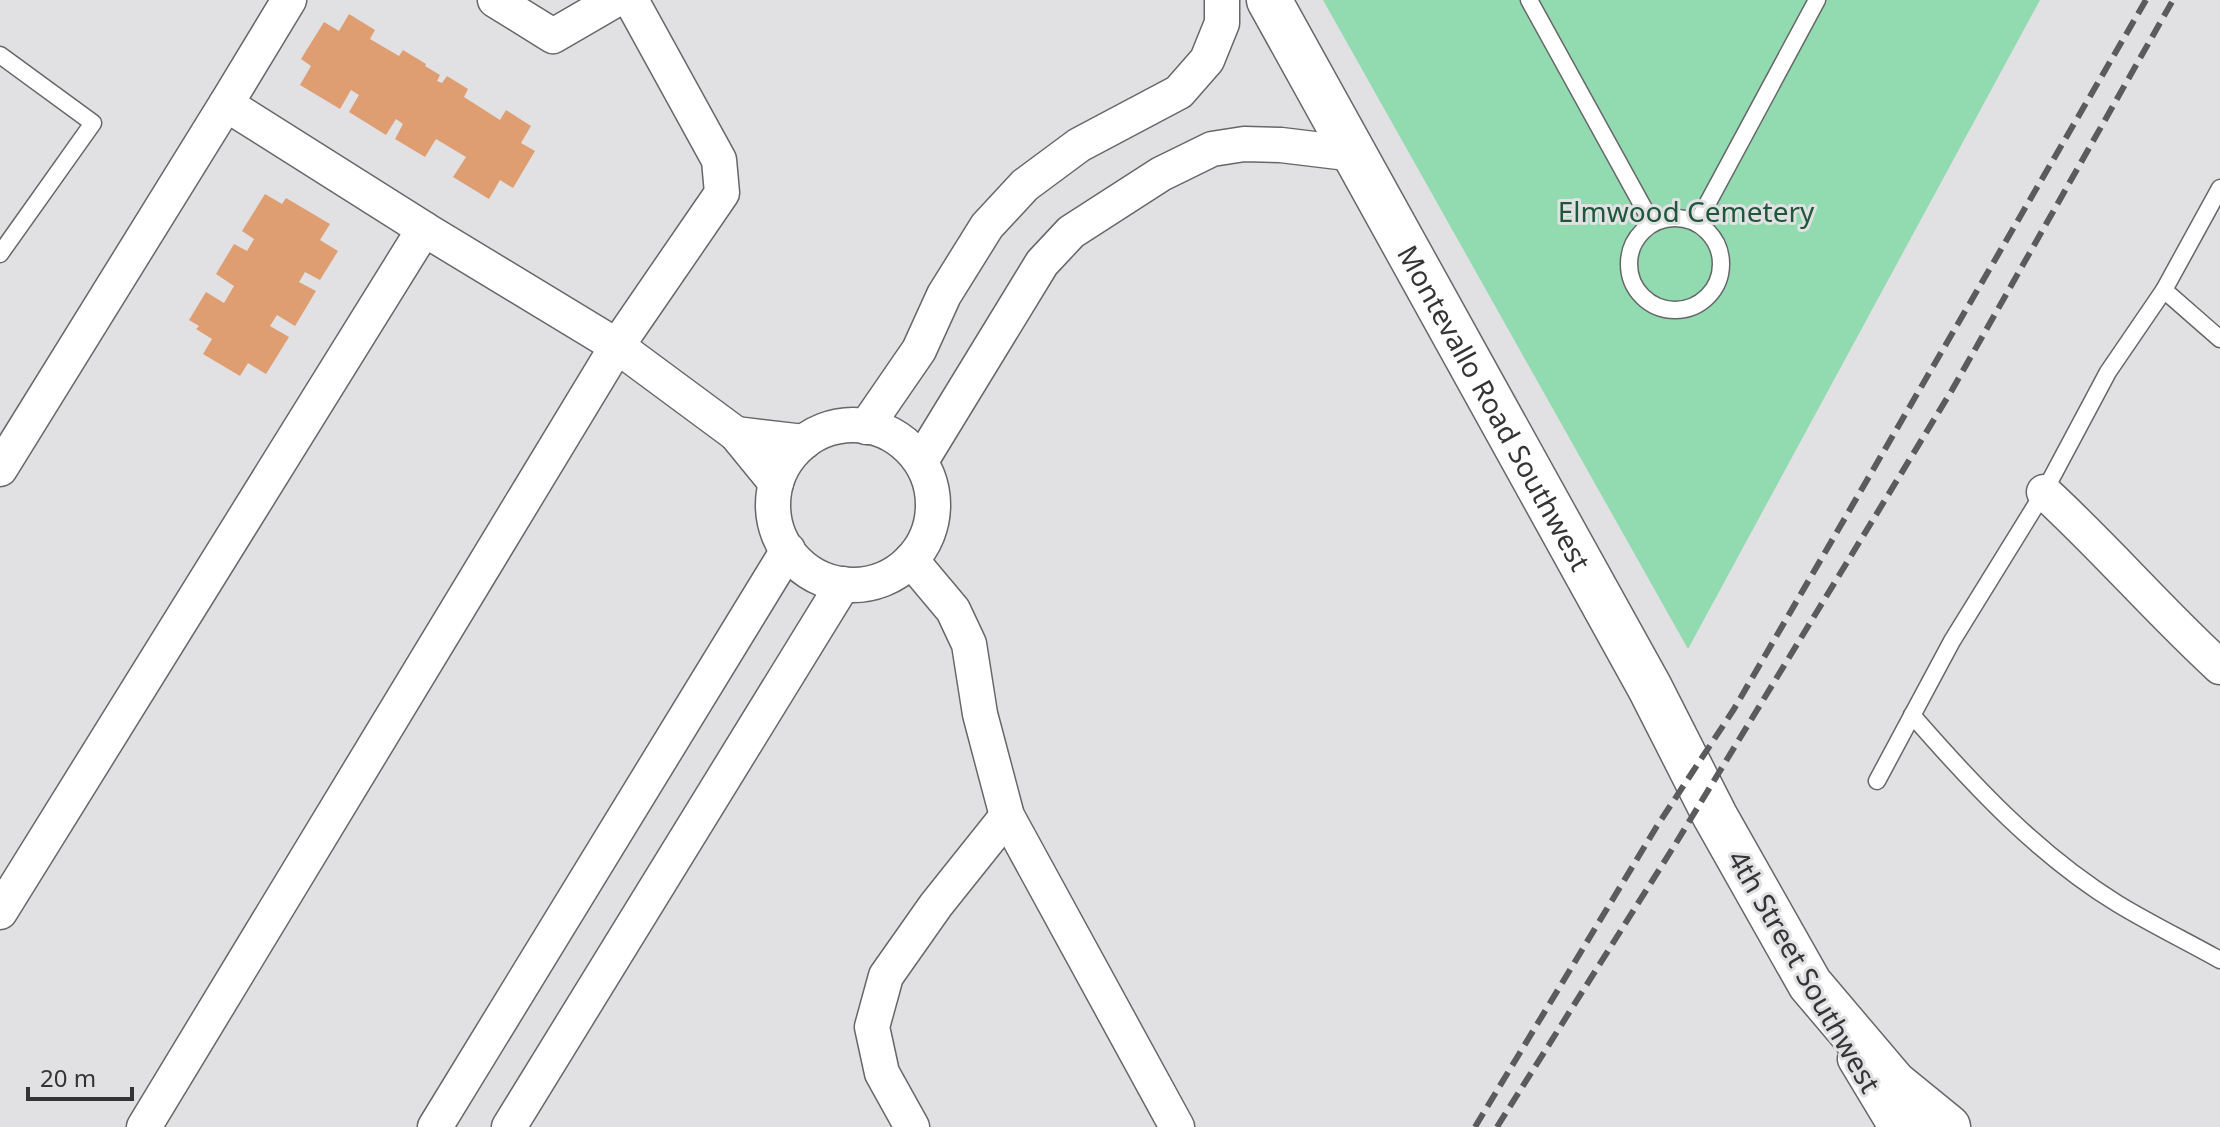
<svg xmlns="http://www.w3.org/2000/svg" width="2220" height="1127" font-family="'Noto Sans',sans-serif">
  <rect width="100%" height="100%" fill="#e1e1e3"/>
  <path fill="#92daaf" d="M1323,0H2040L1688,649Z"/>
  <g fill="#df9d72">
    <path d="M349,14L375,30L370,39L399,56L403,50L426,64L425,66L440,75L437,81L442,83L447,76L468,89L464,97L500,120L506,110L531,126L521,143L535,151L513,188L500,180L489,199L453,177L466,157L436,139L425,157L395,139L403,124L396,119L386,135L349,112L359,95L351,90L340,109L300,85L311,66L301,59L324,22L339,31Z"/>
    <path d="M265,194L282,204L286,198L330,224L320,240L338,251L320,280L305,272L299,282L316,291L295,326L277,315L270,326L289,337L266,374L248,363L240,376L203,354L212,339L196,329L199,326L189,320L206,292L224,303L234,286L216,274L234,244L247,251L254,239L242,231Z"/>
  </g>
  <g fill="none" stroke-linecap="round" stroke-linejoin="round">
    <defs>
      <g id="lane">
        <path d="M1529,0L1652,223"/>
        <path d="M0,55L93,123L0,254"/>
        <circle cx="1675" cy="264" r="46"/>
        <path d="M1697,223L1817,0"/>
        <path d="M2164,290L2220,339"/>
        <path d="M1912,715C1973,785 2038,855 2118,904C2151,924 2186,941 2220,960"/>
        <path d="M1877,781L1952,641L2044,492L2108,372L2164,290L2220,188"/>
      </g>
      <g id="street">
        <path d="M495,0L553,36L615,0"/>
        <path d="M631,0L719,160L722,193L617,346L736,434"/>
        <path d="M226,104L289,0"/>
        <circle cx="853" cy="505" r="80"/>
        <path d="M866,427L919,350L944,295L987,226L1025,185L1079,145L1179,92L1207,60L1222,23V0"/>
        <path d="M921,461L1042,263L1071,232L1161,174L1212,149L1244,144L1281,145L1355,154"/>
        <path d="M0,469L226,104L424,229L0,912"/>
        <path d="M776,483L736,434L804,442"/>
        <path d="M2044,492C2105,548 2159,611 2220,667"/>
        <path d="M911,560L953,610L969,644L980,714L1007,816L1177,1127"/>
        <path d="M1855,1059L1896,1127"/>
        <path d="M144,1127L617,346L424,229"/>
        <path d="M435,1127L788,550"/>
        <path d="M509,1127L843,584"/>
        <path d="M912,1127L882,1073L872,1027L886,976L936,905L1007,816"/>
      </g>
      <g id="secondary">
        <path id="s1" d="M1269,0L1650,688L1715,816L1810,984L1894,1083L1948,1127"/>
      </g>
    </defs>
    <use href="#lane" stroke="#666768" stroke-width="19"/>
    <use href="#street" stroke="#666768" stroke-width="37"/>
    <use href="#secondary" stroke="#666768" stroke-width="47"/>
    <use href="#lane" stroke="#fff" stroke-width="16"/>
    <use href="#street" stroke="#fff" stroke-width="34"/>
    <use href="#secondary" stroke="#fff" stroke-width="44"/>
    <g stroke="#5b5b5d" stroke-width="6" stroke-dasharray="16 8" stroke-linecap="butt">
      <path d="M1475,1127L1657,826L1734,709L2146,0"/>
      <path d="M1497,1127L1676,843L1952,390L2173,0"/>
    </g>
  </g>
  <g text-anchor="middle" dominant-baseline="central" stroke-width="6" stroke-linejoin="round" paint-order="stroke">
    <g font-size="28" fill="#1f573a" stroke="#e1e1e3">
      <text x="1686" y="211">Elmwood Cemetery</text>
    </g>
    <g font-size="28" fill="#343435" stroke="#e1e1e3">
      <text stroke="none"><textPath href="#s1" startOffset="466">Montevallo Road Southwest</textPath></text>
      <text transform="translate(1805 971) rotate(60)">4th Street Southwest</text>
    </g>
  </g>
  <path d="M28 1087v12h104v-12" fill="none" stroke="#343435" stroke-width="4"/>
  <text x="40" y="1087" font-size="24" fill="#343435" stroke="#e1e1e3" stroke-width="6" paint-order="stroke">20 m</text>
</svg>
